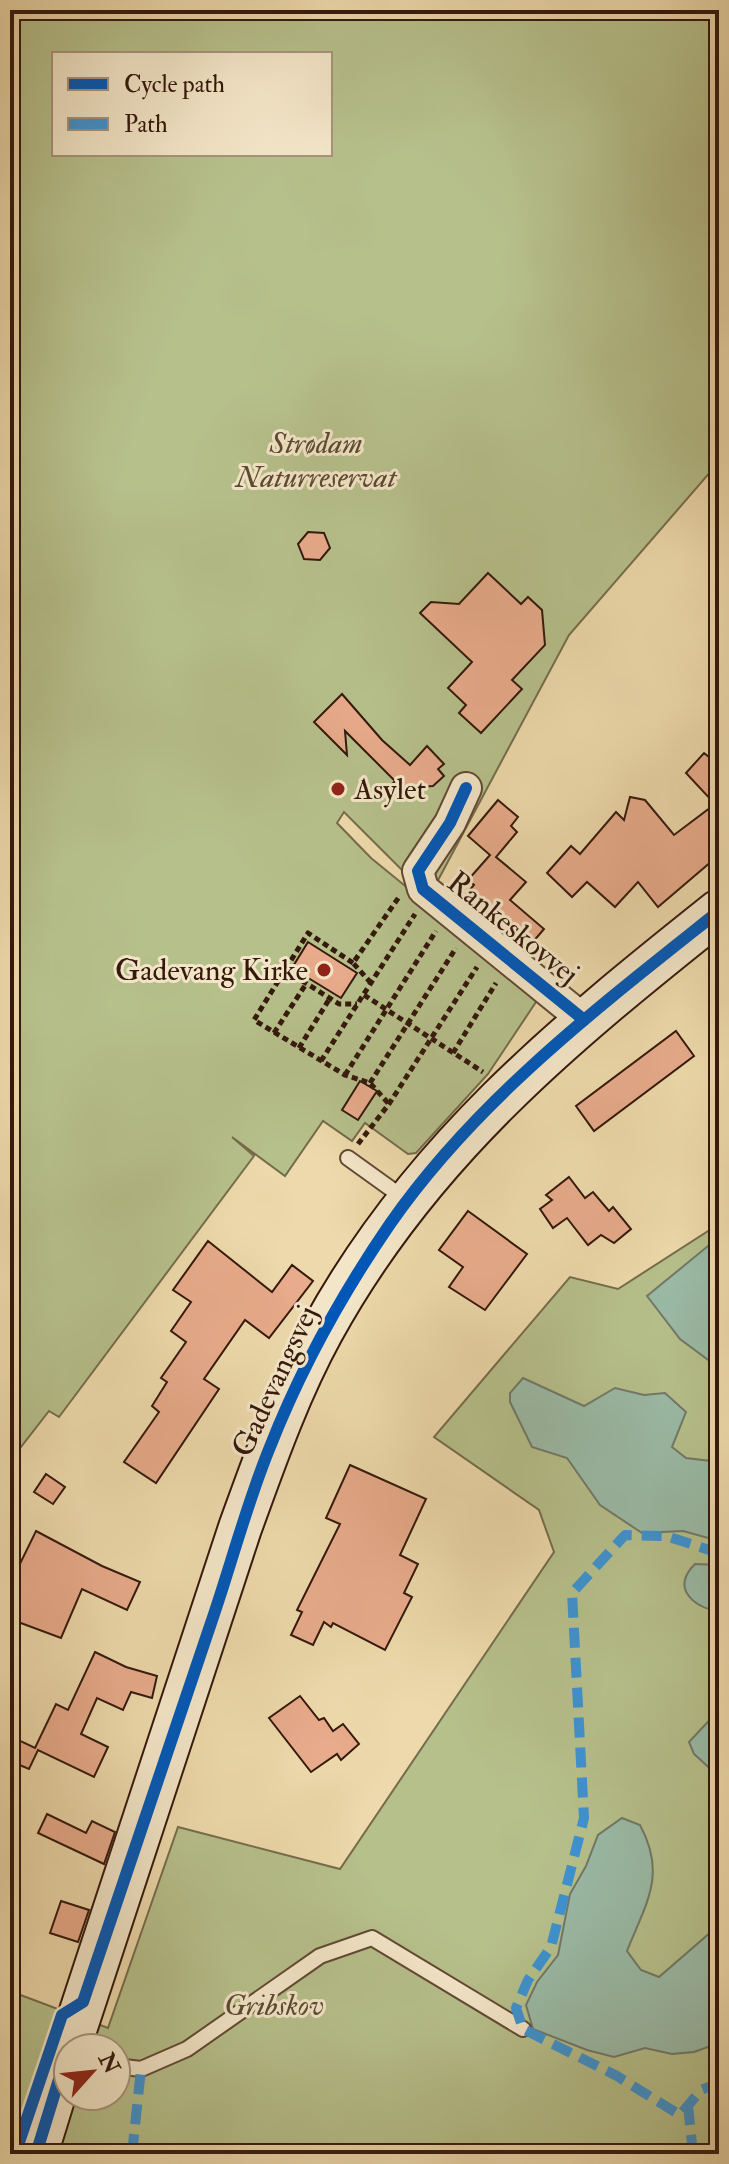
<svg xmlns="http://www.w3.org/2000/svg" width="729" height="2164" font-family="'IM FELL Double Pica',serif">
  <rect width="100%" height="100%" fill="#edd9ab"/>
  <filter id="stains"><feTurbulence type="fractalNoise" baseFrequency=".0025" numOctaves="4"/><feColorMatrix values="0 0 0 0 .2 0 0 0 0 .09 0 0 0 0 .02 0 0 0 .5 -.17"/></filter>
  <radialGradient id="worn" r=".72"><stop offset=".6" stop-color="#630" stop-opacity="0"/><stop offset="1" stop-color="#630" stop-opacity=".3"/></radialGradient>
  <g fill="#b6c08b" stroke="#756c4c" stroke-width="2" fill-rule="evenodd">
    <path d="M10,10H719V462L569,635L429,897L344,812L337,823L371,858L540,996L488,1074L416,1153L408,1154L365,1123L352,1141L323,1121L285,1176L232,1137L254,1156L59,1417L49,1411L10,1461ZM54,54H330V154H54Z"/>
    <path d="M719,1224V2154H10V1991L108,2028L178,1827L340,1869L554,1552L539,1510L434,1437L570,1277L618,1289ZM68,2048H116V2096H68Z"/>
  </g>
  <g fill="#9abaa6" stroke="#717968" stroke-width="2">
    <path d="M719,1237V1368L680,1339L647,1296Z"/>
    <path d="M523,1378L584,1406L615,1388L644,1395L665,1393L686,1412L672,1447L686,1458L719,1462V1541L683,1531L642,1533L600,1505L567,1458L532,1447L510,1402V1393Z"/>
    <path d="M695,1564L719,1565V1612C692,1606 671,1588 695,1564Z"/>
    <path d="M719,1710V1772L716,1774L694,1754L689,1742Z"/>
    <path d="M622,1818L640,1825C667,1875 646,1903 627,1951L641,1970L659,1977L719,1925V2043L694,2052L672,2054L645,2048L614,2057L587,2050L533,2029L526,2005L537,1982L558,1955L570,1894L586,1866L598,1835Z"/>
  </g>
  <g fill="#e8ab8b" stroke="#34180c" stroke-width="2">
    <path d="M308,532L324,533L330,548L320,560L304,559L298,544Z"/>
    <path d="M488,573L521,604L528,597L542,610L545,645L512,680L522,689L481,733L459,713L466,705L448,688L472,662L420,613L431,602L459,604Z"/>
    <path d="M342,694L382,740L410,765L427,746L444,764L438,769L444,776L433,786L388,789L395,781L345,731L347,755L314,722Z"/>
    <path d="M704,753L714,761L719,755V855L658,907L638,882L615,907L587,882L572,897L547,873L571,846L580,854L616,812L624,820L630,797L645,800L674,835L715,804L686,773Z"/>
    <path d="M498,800L518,817L511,826L517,832L496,857L526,882L510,900L544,929L526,950L464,897L474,885L468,880L490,855L468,836Z"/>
    <path d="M308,942L357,973L341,998L292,968Z"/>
    <path d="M676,1031L694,1056L594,1131L576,1106Z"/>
    <path d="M360,1081L377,1091L358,1120L342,1110Z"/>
    <path d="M569,1177L585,1198L593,1192L609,1211L613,1207L631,1229L614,1243L601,1235L588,1245L567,1218L553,1228L540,1209L552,1200L546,1195Z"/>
    <path d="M468,1211L527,1254L485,1310L449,1287L463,1267L439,1250Z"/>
    <path d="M208,1241L272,1292L292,1265L313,1281L269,1338L245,1320L204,1379L219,1389L156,1483L124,1462L159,1412L152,1406L167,1382L161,1378L186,1342L171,1331L191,1302L173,1290Z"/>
    <path d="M350,1465L426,1499L400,1555L418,1564L404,1593L412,1597L385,1650L333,1623L331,1627L324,1622L313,1645L291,1635L302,1612L297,1610L340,1524L326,1518Z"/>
    <path d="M46,1474L65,1487L53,1504L34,1492Z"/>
    <path d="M36,1531L102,1566L140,1582L127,1610L82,1589L61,1638L10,1619V1569L16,1572Z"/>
    <path d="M95,1652L126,1667L157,1676L152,1698L131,1692L123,1710L97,1698L81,1734L108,1747L94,1777L38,1750L29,1769L10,1761V1736L35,1748L56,1704L68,1710Z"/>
    <path d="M300,1696L319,1720L324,1718L333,1731L343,1724L359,1744L341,1760L337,1754L311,1772L269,1718Z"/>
    <path d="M47,1814L86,1833L92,1821L115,1832L104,1864L38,1833Z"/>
    <path d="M61,1901L89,1910L78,1942L50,1933Z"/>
  </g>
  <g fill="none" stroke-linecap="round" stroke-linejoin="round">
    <defs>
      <g id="lane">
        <path d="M348,1158L405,1199"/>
        <path d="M116,2066L141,2069L187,2049L320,1956L372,1938L523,2029"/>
      </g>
      <path id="street" d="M466,788L450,823L418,871L423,889L584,1020"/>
      <g id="secondary">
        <path d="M69,2048L240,1528C264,1462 288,1393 322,1331C420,1152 562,1036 719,911"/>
        <path d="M36,2154L68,2050"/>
      </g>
    </defs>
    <use href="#lane" stroke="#624834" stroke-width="18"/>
    <use href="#street" stroke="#624834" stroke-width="34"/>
    <use href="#secondary" stroke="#34180c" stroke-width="46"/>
    <g stroke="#34180c" stroke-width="5" stroke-dasharray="6 4" stroke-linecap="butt">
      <path d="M353,963L308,933L254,1020L345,1075L370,1083L389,1104"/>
      <path d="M285,970L339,1004H357"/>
      <path d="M371,983L353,963L399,897"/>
      <path d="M364,995L483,1072"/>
      <path d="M274,1033L306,984"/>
      <path d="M299,1048L330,998"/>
      <path d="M453,1053L496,983"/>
      <path d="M321,1061L415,914"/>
      <path d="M345,1075L436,931"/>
      <path d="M370,1083L456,948"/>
      <path d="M358,1144L389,1104L477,967"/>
    </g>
    <use href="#lane" stroke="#f3e6c8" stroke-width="14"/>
    <use href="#street" stroke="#f3e6c8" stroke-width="30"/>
    <use href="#secondary" stroke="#f3e6c8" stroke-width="42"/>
    <g stroke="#3d93d2" stroke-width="10" stroke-dasharray="20 10" stroke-linecap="butt">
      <path d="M719,1553L666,1536L625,1535L572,1593L584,1818L551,1947L528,1980L516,2008L523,2029L617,2076L680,2115L701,2090L719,2083"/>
      <path d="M688,2105L693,2154"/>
      <path d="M132,2154L141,2069"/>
    </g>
    <defs>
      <g id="cycleway">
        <path d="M466,788L450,823L418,871L423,889L584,1020"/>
        <path d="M15,2154L62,2015L83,2002C125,1877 168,1751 210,1626C231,1566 246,1505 270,1447C301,1368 342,1294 390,1224C477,1099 601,1005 719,911"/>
        <path d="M36,2154L68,2050"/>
      </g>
    </defs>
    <use href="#cycleway" stroke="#f3e6c8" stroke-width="17"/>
    <use href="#cycleway" stroke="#0057b8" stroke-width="12"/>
  </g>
  <g fill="#8f2418" stroke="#f3e6c8" stroke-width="3">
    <circle cx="338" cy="789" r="8"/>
    <circle cx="324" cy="970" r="8"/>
  </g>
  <g text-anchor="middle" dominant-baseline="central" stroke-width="6" stroke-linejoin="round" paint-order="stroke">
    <g font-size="30" font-style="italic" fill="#5b4a32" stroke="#f3e6c8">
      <text x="316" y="443">Strødam<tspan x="316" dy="34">Naturreservat</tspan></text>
      <text x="274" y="2005">Gribskov</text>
    </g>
    <g font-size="30" fill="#34180c" stroke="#f3e6c8" text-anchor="start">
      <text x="354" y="789">Asylet</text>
      <text x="308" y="970" text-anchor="end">Gadevang Kirke</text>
    </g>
    <g font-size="30" fill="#34180c" stroke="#f3e6c8">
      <text transform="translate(513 928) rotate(39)">Rankeskovvej</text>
      <text transform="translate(275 1381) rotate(-65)">Gadevangsvej</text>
    </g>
  </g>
  <rect width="729" height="2164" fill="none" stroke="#edd9ab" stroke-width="40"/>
  <rect x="12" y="12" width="705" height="2140" fill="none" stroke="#34180c" stroke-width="4"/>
  <rect x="20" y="20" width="689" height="2124" fill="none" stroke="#34180c" stroke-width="2"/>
  <rect x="52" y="52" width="280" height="104" fill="#f3e6c8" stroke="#a7947d" stroke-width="2"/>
  <rect x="68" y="78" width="40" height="12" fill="#0057b8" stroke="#a7947d" stroke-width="2"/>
  <text x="124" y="92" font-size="24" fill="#34180c">Cycle path</text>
  <rect x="68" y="118" width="40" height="12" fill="#3d93d2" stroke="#a7947d" stroke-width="2"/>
  <text x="124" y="132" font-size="24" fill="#34180c">Path</text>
  <g transform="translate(92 2072) rotate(63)"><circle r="38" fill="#f3e6c8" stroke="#a7947d" stroke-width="2"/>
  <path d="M0-6L14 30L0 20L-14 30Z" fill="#8f2418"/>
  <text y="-12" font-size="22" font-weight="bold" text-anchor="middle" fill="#34180c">N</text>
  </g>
  <rect width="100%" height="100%" filter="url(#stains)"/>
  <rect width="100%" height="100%" fill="url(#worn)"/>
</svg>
